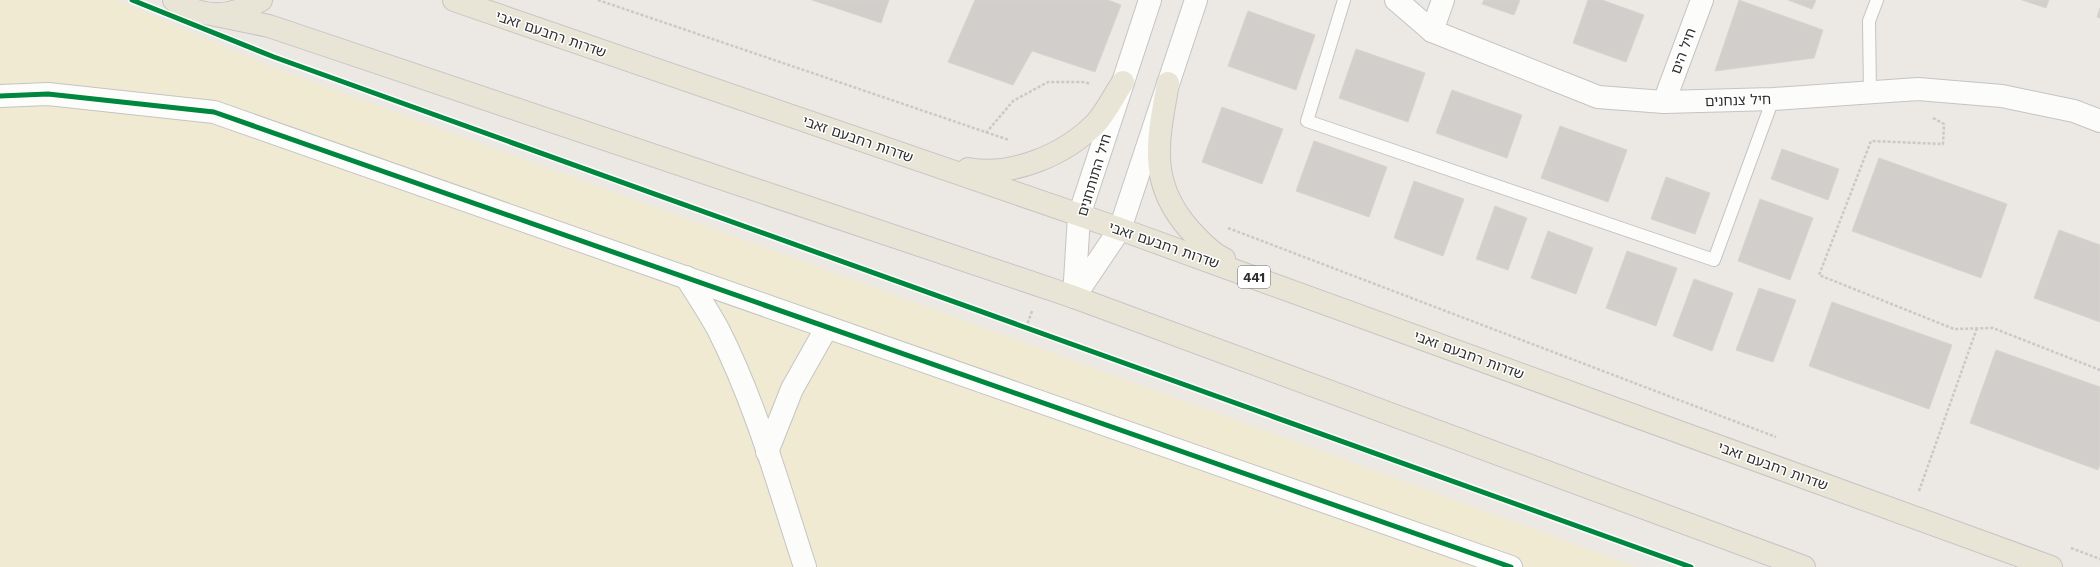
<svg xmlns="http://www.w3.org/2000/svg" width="2100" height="567" font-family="'Work Sans','Noto Sans Hebrew',sans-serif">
  <rect width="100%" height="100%" fill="#ece8e4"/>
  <path fill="#f0ead3" d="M0,0H117L270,66L1638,567H0Z"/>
  <g fill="#d1cecb" stroke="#d7d4d0">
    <path d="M812,0H889L881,23Z"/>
    <path d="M975,0H1108L1121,5L1095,72L1032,51L1013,85L948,62Z"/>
    <path d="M1484,0H1520L1514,15L1482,4Z"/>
    <path d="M1588,0H1602L1644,15L1626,62L1573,43Z"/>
    <path d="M1739,0L1823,30L1814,58L1715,71Z"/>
    <path d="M1788,0H1816L1812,9Z"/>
    <path d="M2022,0H2049L2046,8Z"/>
    <path d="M2100,8V18L2097,17Z"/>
    <path d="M1248,11L1315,35L1296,90L1228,66Z"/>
    <path d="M1356,49L1425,73L1408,122L1339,98Z"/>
    <path d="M1452,90L1522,115L1507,158L1436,133Z"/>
    <path d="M1222,107L1283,129L1262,184L1202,162Z"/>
    <path d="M1560,126L1627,150L1608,202L1541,178Z"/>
    <path d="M1314,141L1387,167L1369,217L1296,191Z"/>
    <path d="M1782,149L1839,169L1828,200L1771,179Z"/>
    <path d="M1879,158L2007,204L1981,278L1852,231Z"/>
    <path d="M1666,177L1710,193L1695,234L1651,219Z"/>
    <path d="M1414,181L1464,199L1443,256L1394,238Z"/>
    <path d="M1760,199L1813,218L1790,280L1738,261Z"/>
    <path d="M1495,206L1527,218L1508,270L1476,259Z"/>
    <path d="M2059,230L2100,245V322L2034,298Z"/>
    <path d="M1548,231L1593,248L1576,294L1531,278Z"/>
    <path d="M1627,251L1677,268L1656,326L1606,308Z"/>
    <path d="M1694,279L1733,293L1712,351L1673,336Z"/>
    <path d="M1759,288L1796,300L1773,362L1736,350Z"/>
    <path d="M1832,302L1952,345L1929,409L1809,366Z"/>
    <path d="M1996,350L2100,387V465L2098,470L1970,423Z"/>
  </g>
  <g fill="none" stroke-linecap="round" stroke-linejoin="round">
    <defs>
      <g id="service">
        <path d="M1344,0L1307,121L1714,260L1773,99"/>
        <path d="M1870,92L1869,21L1877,0"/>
      </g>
      <g id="minor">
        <path d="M1396,0L1432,31L1598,97L1664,102L1773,99L1918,89L2002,96L2074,111L2100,121"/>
        <path d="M1432,31L1443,0"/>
        <path d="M0,96L48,94L214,112L1511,567"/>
        <path d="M1664,102L1702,0"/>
        <path d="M686,277C697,294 708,311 718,329C756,404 779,487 805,567"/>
        <path d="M767,452L792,389L827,327"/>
      </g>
      <g id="tertiary">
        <path d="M1074,297L1120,229L1196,0"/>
        <path d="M1074,297L1079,216L1150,0"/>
      </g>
      <g id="primary">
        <path d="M174,0C204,20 231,18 261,0"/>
        <path d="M454,0L1120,229L2051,567"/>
        <path d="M216,15L269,26L1074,297L1804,567"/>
        <path d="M1168,83C1158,140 1147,182 1190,230C1199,240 1211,253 1224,259"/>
        <path d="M968,169C1012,177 1065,155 1096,123C1107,111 1114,95 1123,82"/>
      </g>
    </defs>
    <use href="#service" stroke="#c5c4c5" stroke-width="14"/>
    <use href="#minor" stroke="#c5c4c5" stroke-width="24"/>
    <use href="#tertiary" stroke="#c5c4c5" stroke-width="24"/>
    <use href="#primary" stroke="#c6c5c4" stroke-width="24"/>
    <g stroke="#c9c9c8" stroke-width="2.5" stroke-dasharray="3 2" stroke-linecap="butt">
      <path d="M598,0L1009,140"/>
      <path d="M1933,118L1944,124L1943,144L1871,141L1819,275L1954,329L1993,328L2100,370"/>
      <path d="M986,133L1013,101L1048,82H1085L1090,84"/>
      <path d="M1228,228L1776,437"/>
      <path d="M1026,328L1032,311"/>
      <path d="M1919,491L1977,328"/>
      <path d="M2071,548L2100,559"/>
    </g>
    <use href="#service" stroke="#fcfcfb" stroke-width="12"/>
    <use href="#minor" stroke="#fcfcfb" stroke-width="22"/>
    <use href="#tertiary" stroke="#fcfcfb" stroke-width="22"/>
    <use href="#primary" stroke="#e8e4d6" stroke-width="22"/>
    <defs>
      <g id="cycleway">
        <path d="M132,0L274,57L1691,567"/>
        <path d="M0,96L48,94L214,112L1511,567"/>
      </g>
    </defs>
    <use href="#cycleway" stroke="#fff" stroke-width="8"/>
    <use href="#cycleway" stroke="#00873e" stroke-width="5"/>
  </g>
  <g text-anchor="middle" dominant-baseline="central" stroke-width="3" stroke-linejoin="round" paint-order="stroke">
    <rect fill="#fff" stroke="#6d6d6d" stroke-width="1" x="1238" y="266" width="32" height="22" rx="3"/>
    <g font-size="13" font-weight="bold" fill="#2e2e2e">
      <text x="1254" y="277">441</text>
    </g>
    <g font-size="14" fill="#2e2e2e" stroke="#fff">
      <text transform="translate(551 34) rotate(19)">שדרות רחבעם זאבי</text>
      <text transform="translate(1683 51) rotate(-70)">חיל הים</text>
      <text transform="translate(1738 100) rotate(-2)">חיל צנחנים</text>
      <text transform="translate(858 139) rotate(19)">שדרות רחבעם זאבי</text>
      <text transform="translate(1094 175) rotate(-73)">חיל התותחנים</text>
      <text transform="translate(1164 245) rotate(19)">שדרות רחבעם זאבי</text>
      <text transform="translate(1469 355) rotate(20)">שדרות רחבעם זאבי</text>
      <text transform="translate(1773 466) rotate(20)">שדרות רחבעם זאבי</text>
    </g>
  </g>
</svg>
